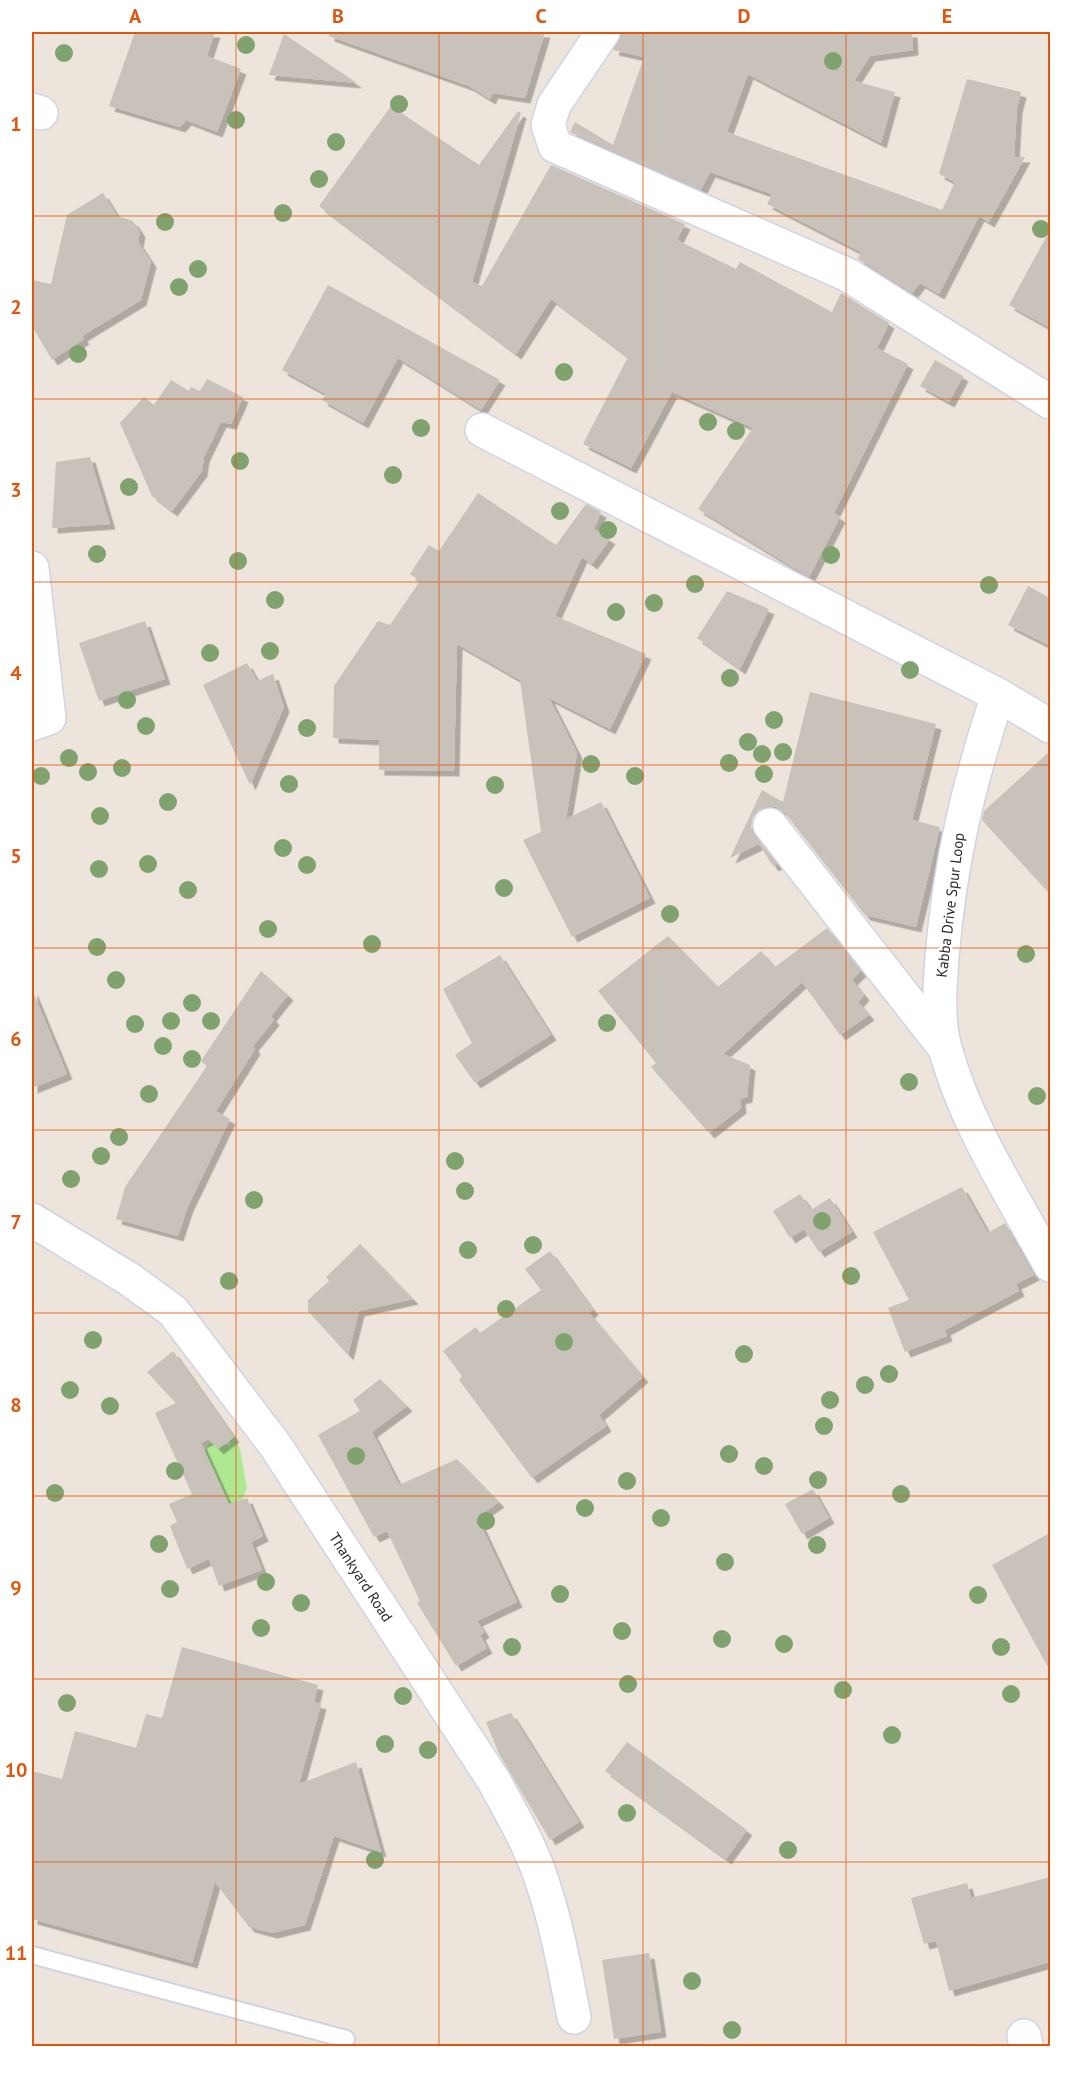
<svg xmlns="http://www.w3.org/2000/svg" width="1082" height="2078" font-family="'PT Sans',sans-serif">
  <defs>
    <filter id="shadow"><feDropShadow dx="5.5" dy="5.5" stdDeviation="0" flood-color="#0004"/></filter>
  </defs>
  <rect width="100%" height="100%" fill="#ede5db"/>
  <path fill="#afe893" d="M229,1434L234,1436L240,1449L247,1488L238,1510L209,1517L199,1461L209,1443L230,1445Z"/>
  <g fill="#c8c2ba" filter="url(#shadow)">
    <path d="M135,32H215L207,56L241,69L217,132L186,120L180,127L109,106Z"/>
    <path d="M329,32H545L525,98L493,93L490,99L469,86L329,36Z"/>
    <path d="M621,32H912L913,50L870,56L854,81L895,92L881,143L748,74L727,132L942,210L955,182L939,174L967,79L1021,92L1017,108L1014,157H1025L989,222L979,216L939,294L920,283L912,293L858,259L861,252L767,204L772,194L710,172L701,190L570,132L575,122L613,145L644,57L613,50Z"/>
    <path d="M284,34L357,83L269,75Z"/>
    <path d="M391,106L479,165L518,111L521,113L472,282L482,286L551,165L685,224L677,240L736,269L740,262L832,312L841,293L889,323L877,348L908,364L834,513L840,517L809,577L698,509L753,428L672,392L631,468L583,444L628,357L551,299L516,354L319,206Z"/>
    <path d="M103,193L117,216L133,221L140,232L138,242L151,262L141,300L82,336L84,339L52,360L32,326V280L51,284L67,215Z"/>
    <path d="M1050,230V328L1009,305Z"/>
    <path d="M328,285L500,380L481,410L398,358L363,423L322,400L326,394L282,370Z"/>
    <path d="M935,360L963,376L949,402L920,386Z"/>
    <path d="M207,379L243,397L231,424L221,422L204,457L202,471L172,511L152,496L120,423L144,397L154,405L171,380L189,391L191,387L200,391Z"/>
    <path d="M90,457L110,524L52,528L56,462Z"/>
    <path d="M478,493L556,545L586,504L601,512L594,529L610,539L592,564L582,557L555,616L646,654L610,729L549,698L577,753L566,819L601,802L650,898L572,937L523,840L541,832L520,680L457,644L454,771L379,770V740L333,738L334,686L378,621L390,625L420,581L410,574L429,545L439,551Z"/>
    <path d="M1028,586L1050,598V646L1008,625Z"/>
    <path d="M727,591L769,609L740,669L697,638Z"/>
    <path d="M145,621L165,679L99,701L79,643Z"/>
    <path d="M247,663L257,681L273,674L284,707L250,785L203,685Z"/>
    <path d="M810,692L936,724L912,820L940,827L916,927L865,915L785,813L776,807L768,806L759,810L753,817L751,827L755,837L777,864L773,866L759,844L730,858L762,790L783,802Z"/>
    <path d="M1050,751V894L982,820L984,811Z"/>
    <path d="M827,928L861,971L852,980L864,995L858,1002L869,1015L840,1035L802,982L723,1054L750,1065L747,1097L740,1099L741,1108L709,1133L651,1067L656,1063L598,991L668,936L718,987L761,951L775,967Z"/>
    <path d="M500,955L551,1035L475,1083L455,1055L472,1043L443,989Z"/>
    <path d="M261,971L288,995L271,1016L274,1020L253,1046L255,1049L216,1111L230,1119L188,1206L178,1236L116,1219L125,1187L207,1066L201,1061Z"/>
    <path d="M32,989L67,1074L32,1088Z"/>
    <path d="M962,1187L988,1233L1005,1223L1034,1275L1016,1284L1019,1291L945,1330L947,1336L905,1352L888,1308L909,1300L873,1232Z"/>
    <path d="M800,1194L811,1210L830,1198L852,1232L819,1252L804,1229L790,1238L773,1211Z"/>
    <path d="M360,1244L413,1299L359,1311L348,1355L308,1311V1300L329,1281L326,1277Z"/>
    <path d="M550,1251L593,1310L589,1313L643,1377L599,1415L606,1426L532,1478L459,1380L462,1376L443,1351L476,1327L480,1333L541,1290L525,1269Z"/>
    <path d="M173,1351L234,1437L218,1449L209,1439L201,1443L229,1504L247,1498L263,1536L251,1542L262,1570L219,1586L209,1559L187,1569L170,1526L177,1522L169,1504L192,1494L155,1413L176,1403L147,1372Z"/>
    <path d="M380,1379L407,1406L372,1432L370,1428L399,1485L457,1459L499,1502L477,1517L517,1602L477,1621L484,1632L480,1635L487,1648L456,1666L417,1603L420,1601L387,1531L374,1537L318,1435L360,1411L353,1400Z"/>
    <path d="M813,1489L829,1518L802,1534L785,1504Z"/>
    <path d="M1050,1533V1671L992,1565Z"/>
    <path d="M182,1647L318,1685L314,1702L321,1704L299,1784L356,1762L381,1852L334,1836L305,1925L272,1933L249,1927L215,1882L192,1963L32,1919V1771L62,1779L75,1731L136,1748L146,1714L162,1718Z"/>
    <path d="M511,1713L579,1822L550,1840L499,1754L486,1722Z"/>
    <path d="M627,1742L747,1830L726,1859L605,1771Z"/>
    <path d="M1050,1877V1962L949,1991L936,1941L924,1944L911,1898L967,1883L971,1898Z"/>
    <path d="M649,1953L661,2032L614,2039L602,1960Z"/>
  </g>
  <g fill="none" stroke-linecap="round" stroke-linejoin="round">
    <defs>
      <path id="lane" d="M32,1955L346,2039"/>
      <g id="street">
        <path d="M603,32L554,105L548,125L555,146L848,275L1050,402"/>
        <path d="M32,110L41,113"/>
        <path d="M482,430L998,695"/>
        <path d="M32,568L49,718L32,724"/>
        <path d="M1050,726L998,695C968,786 950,862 942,957C940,986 937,1020 945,1048C966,1125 1012,1195 1050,1265"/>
        <path d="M770,825L944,1047"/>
        <path d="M32,1220L129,1279L173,1311L275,1445L494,1781C511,1813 531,1846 542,1881C557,1925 565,1971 574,2017"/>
        <path d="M1024,2036L1026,2046"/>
      </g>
    </defs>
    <use href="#lane" stroke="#d0d3e4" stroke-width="20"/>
    <use href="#street" stroke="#d0d3e4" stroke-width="36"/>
    <use href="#lane" stroke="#fff" stroke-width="16"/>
    <use href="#street" stroke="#fff" stroke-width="33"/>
  </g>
  <g fill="#80a26e">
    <circle cx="246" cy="45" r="9"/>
    <circle cx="64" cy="53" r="9"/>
    <circle cx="833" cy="61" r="9"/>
    <circle cx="399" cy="104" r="9"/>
    <circle cx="236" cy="120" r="9"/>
    <circle cx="336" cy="142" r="9"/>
    <circle cx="319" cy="179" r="9"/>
    <circle cx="283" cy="213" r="9"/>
    <circle cx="165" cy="222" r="9"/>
    <circle cx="1041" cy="229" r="9"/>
    <circle cx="198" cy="269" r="9"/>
    <circle cx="179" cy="287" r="9"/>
    <circle cx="78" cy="354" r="9"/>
    <circle cx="564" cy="372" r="9"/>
    <circle cx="708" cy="422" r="9"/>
    <circle cx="421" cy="428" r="9"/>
    <circle cx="736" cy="431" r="9"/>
    <circle cx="240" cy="461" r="9"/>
    <circle cx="393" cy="475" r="9"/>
    <circle cx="129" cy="487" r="9"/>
    <circle cx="560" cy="511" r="9"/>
    <circle cx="608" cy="530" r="9"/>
    <circle cx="97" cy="554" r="9"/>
    <circle cx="831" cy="555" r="9"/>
    <circle cx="238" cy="561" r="9"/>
    <circle cx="695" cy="584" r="9"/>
    <circle cx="989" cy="585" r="9"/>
    <circle cx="275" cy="600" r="9"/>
    <circle cx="654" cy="603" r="9"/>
    <circle cx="616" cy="612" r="9"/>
    <circle cx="270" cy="651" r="9"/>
    <circle cx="210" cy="653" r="9"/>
    <circle cx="910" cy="670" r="9"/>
    <circle cx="730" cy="678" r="9"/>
    <circle cx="127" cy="700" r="9"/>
    <circle cx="774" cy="720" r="9"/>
    <circle cx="146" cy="726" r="9"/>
    <circle cx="307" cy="728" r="9"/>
    <circle cx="748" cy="742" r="9"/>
    <circle cx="783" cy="752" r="9"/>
    <circle cx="762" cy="754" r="9"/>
    <circle cx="69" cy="758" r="9"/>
    <circle cx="729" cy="763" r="9"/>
    <circle cx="591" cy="764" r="9"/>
    <circle cx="122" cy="768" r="9"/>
    <circle cx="88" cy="772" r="9"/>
    <circle cx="764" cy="774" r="9"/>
    <circle cx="41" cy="776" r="9"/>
    <circle cx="635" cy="776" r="9"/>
    <circle cx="289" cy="784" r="9"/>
    <circle cx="495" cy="785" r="9"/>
    <circle cx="168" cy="802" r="9"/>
    <circle cx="100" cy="816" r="9"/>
    <circle cx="283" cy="848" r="9"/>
    <circle cx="148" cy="864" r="9"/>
    <circle cx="307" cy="865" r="9"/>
    <circle cx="99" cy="869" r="9"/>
    <circle cx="504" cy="888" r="9"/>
    <circle cx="188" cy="890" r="9"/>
    <circle cx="670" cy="914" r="9"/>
    <circle cx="268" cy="929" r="9"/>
    <circle cx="372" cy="944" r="9"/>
    <circle cx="97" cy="947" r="9"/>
    <circle cx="1026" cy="954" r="9"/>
    <circle cx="116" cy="980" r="9"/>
    <circle cx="192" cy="1003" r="9"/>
    <circle cx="171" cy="1021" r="9"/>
    <circle cx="211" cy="1021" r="9"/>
    <circle cx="607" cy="1023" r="9"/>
    <circle cx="135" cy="1024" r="9"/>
    <circle cx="163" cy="1046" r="9"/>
    <circle cx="192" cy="1059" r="9"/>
    <circle cx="909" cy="1082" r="9"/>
    <circle cx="149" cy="1094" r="9"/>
    <circle cx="1037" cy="1096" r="9"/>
    <circle cx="119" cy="1137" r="9"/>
    <circle cx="101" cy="1156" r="9"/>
    <circle cx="455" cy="1161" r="9"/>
    <circle cx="71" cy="1179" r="9"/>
    <circle cx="465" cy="1191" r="9"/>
    <circle cx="254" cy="1200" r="9"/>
    <circle cx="822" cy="1221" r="9"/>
    <circle cx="533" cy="1245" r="9"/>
    <circle cx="468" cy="1250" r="9"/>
    <circle cx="851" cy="1276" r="9"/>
    <circle cx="229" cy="1281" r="9"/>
    <circle cx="506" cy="1309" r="9"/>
    <circle cx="93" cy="1340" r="9"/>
    <circle cx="564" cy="1342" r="9"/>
    <circle cx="744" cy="1354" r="9"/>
    <circle cx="889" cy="1374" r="9"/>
    <circle cx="865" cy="1385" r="9"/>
    <circle cx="70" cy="1390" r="9"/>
    <circle cx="830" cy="1400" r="9"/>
    <circle cx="110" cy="1406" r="9"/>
    <circle cx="824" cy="1426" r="9"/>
    <circle cx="729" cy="1454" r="9"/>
    <circle cx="356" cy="1456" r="9"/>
    <circle cx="764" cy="1466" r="9"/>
    <circle cx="175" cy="1471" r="9"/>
    <circle cx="818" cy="1480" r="9"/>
    <circle cx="627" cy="1481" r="9"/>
    <circle cx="55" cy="1493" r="9"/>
    <circle cx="901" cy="1494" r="9"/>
    <circle cx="585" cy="1508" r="9"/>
    <circle cx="661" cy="1518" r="9"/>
    <circle cx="486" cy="1521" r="9"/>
    <circle cx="159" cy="1544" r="9"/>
    <circle cx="817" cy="1545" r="9"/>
    <circle cx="725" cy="1562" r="9"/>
    <circle cx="266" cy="1582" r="9"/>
    <circle cx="170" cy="1589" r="9"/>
    <circle cx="560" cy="1594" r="9"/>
    <circle cx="978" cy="1595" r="9"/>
    <circle cx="301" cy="1603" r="9"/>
    <circle cx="261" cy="1628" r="9"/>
    <circle cx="622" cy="1631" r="9"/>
    <circle cx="722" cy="1639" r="9"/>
    <circle cx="784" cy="1644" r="9"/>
    <circle cx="512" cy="1647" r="9"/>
    <circle cx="1001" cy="1647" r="9"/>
    <circle cx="628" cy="1684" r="9"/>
    <circle cx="843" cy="1690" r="9"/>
    <circle cx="1011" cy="1694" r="9"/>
    <circle cx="403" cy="1696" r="9"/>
    <circle cx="67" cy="1703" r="9"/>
    <circle cx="892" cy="1735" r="9"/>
    <circle cx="385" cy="1744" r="9"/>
    <circle cx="428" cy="1750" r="9"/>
    <circle cx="627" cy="1813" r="9"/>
    <circle cx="788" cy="1850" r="9"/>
    <circle cx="375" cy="1860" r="9"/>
    <circle cx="692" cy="1981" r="9"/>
    <circle cx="732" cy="2030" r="9"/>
  </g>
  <path fill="none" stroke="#de570e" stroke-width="1.5" stroke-opacity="0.55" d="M236,32V2046M439,32V2046M643,32V2046M846,32V2046M32,216H1050M32,399H1050M32,582H1050M32,765H1050M32,948H1050M32,1130H1050M32,1313H1050M32,1496H1050M32,1679H1050M32,1862H1050"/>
  <g text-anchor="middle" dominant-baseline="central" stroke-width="5" stroke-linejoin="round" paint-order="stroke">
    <g font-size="15" fill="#2a2a2a" stroke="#fff">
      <text transform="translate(950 905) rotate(-83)">Kabba Drive Spur Loop</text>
      <text transform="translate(361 1577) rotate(57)">Thankyard Road</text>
    </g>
  </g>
  <rect width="1082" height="2078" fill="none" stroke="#ffffff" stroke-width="66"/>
  <rect x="33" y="33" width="1016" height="2012" fill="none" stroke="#de570e" stroke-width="2"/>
  <g font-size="20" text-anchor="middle" font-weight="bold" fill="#de570e">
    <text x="135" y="23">A</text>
    <text x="338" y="23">B</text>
    <text x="541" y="23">C</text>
    <text x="744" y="23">D</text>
    <text x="947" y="23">E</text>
    <text x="16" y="131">1</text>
    <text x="16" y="314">2</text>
    <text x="16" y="497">3</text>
    <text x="16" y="680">4</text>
    <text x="16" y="863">5</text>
    <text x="16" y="1046">6</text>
    <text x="16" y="1229">7</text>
    <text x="16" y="1412">8</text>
    <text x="16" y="1595">9</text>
    <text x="16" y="1777">10</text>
    <text x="16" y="1960">11</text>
  </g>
</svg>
